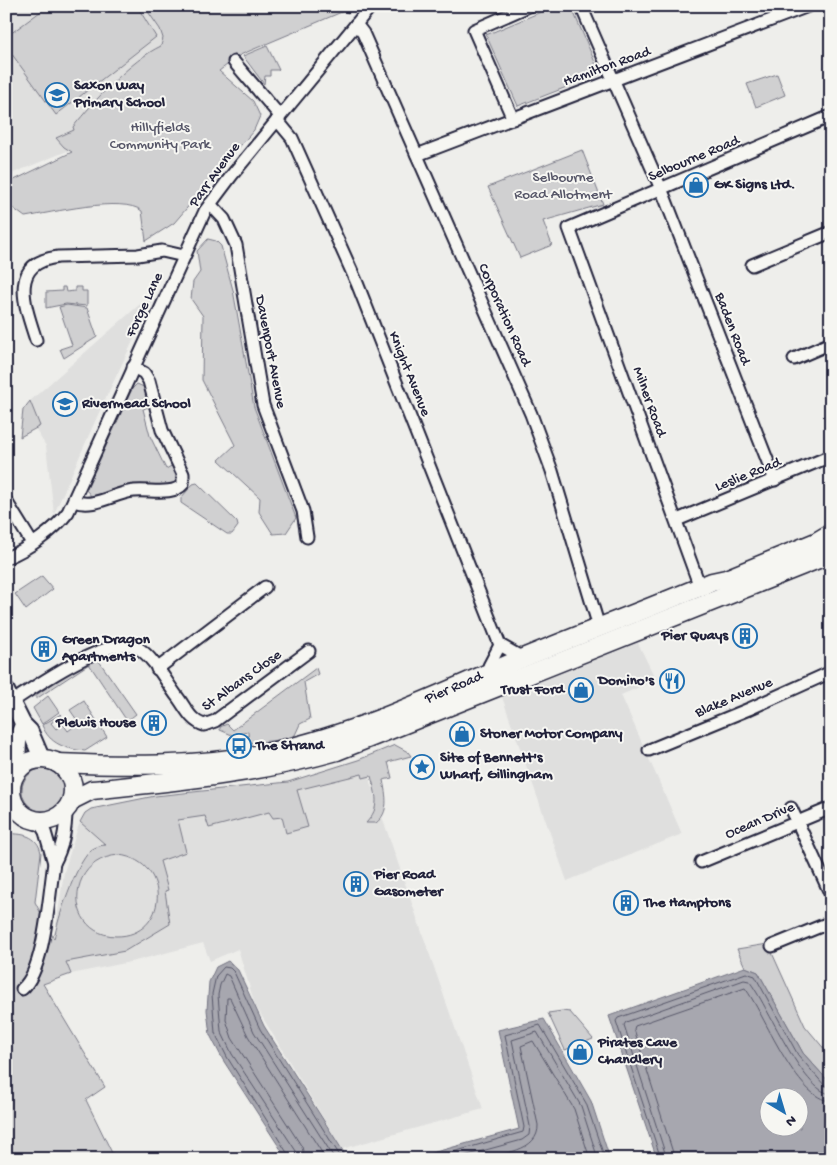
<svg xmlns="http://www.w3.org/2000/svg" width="837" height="1165" font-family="'Gochi Hand',sans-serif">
  <rect width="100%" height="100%" fill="#eeeeeb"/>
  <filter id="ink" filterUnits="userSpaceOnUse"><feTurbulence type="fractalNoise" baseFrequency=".02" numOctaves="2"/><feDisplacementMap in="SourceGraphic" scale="10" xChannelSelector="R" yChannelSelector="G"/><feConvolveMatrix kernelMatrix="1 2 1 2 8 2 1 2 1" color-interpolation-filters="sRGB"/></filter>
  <g filter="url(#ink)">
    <g fill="#dfdfde">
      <path d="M6,6H153L174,37L72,149L6,176Z"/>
      <path d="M153,299L101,408L54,514L46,446L23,410L30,401L139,305Z"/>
      <path d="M638,643L656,680L621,695L682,834L567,881L502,697Z"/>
      <path d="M371,755L370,782L483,1109L342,1149L255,1005L238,949L210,961L203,943L135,961L71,974L54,940L64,872L78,827L85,813L90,809L155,796L288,782Z"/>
    </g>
    <g fill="#d0d0d1" stroke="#797986" fill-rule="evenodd">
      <path d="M48,6H137L156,37L56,115L6,46V37Z"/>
      <path d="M144,6H354L348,13L344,11L240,55L219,71L253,101L260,116L254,130L174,223L146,241L142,211C123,195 50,213 25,217L10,206L6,207V184L72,152L64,147L56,138L74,130L73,127C94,101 131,60 161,46L163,38L160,29Z"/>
      <path d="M555,6H571L600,74L518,106L486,35Z"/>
      <path d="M267,46L279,70H270V76H265L264,84L243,56Z"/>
      <path d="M777,74L785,95L756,107L747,84Z"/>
      <path d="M582,150L603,204L543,221L552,245L520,258L488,187Z"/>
      <path d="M208,239L216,241L221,246L233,290L254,407L296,518L286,533L273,534L259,512L260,498L219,460L235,445L202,380L203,316L191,299L193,282L200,272L197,251Z"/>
      <path d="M62,287H65L66,292L75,291V287H82V291H87V306L66,304L46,308V292L62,291Z"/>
      <path d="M67,305L87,308L97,337L64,358L60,349L72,345L59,307Z"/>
      <path d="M137,384L146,388L151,406L143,409L150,436L166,469L173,465L179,475L178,484L92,497L86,490L132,389Z"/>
      <path d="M30,401L40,426L20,437L23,410Z"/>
      <path d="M197,483L237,522L238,526L232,534H227L181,503V498L193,484Z"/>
      <path d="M42,576L53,589L26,610L15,594Z"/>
      <path d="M102,656L99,661L136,714L127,721L89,664L36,699V695C57,681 78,666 102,656Z"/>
      <path d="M316,668L318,674L304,682L310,719L300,724L295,735L290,739L249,743L248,732L232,735L220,730V727L227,724L233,730Z"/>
      <path d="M48,696L59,712L42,724L33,708Z"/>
      <path d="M84,701L107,737L85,751C66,749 49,744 42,725L61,714L62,715L51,723L56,729L63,724L68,731L79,723L70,710Z"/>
      <path d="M395,745L408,752L411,756L388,762L392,778L383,780C386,796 390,812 376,823H366C381,807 376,795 371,776L363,778L362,774L297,790L308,827L286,833L282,817L273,818L269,812L209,828L205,816L178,820L186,852L160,861L168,890L165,891L170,924L125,951L66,962L71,974L43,984L105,1087L86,1100L115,1159H6V834C21,833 38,835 41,853L35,902L54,939C58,918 75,865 91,850C95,847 101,845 106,845L80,822L85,813L91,809L155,796L288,782L358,760ZM119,855C173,862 168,937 116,936C65,935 64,859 119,855Z"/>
      <circle cx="43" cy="790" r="21"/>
      <path d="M768,944L805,1026L831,1057V1084L803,1053L758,972L745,967L737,949Z"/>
      <path d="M562,1011L570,1012L593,1039L565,1050L548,1013Z"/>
    </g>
    <g fill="#a7a7af" stroke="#727281" fill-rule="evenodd">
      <path d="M228,961L238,970L264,1026L348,1159H287L223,1060L210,1035L207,1010L209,982L216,967Z"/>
      <path d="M745,967L758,972L803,1053L831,1084V1159H657L609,1016ZM770,1098H800V1128H770Z"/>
      <path d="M544,1019L591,1101L610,1159H410L519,1129L498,1030Z"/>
    </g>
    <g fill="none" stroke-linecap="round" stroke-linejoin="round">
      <g stroke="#575769" stroke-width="1">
        <path d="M291,1159L227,1057L215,1033L212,994L216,976L224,967L230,968L234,972L260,1029L342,1159"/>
        <path d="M297,1159L296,1151L232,1054L221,1031L218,995L220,985L225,974L229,976L254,1032L335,1159"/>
        <path d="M305,1159L302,1147L232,1038L226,1020L227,998H230L248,1036L326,1159"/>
        <path d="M429,1159L523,1132L524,1127L505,1035L540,1025L586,1103L605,1159"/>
        <path d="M453,1159L522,1140L529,1135L530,1126L512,1040L537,1032L581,1106L598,1159"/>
        <path d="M481,1159C501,1153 539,1152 538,1125L521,1046L533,1041L574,1109L590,1159"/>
        <path d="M661,1159L616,1021L618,1018L746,973L755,976L798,1055L825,1086L831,1087"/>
        <path d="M667,1159L624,1025L626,1022L744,980L749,981C767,1003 802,1092 831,1094"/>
        <path d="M675,1159L634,1029L635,1026L745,988C764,1013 796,1100 831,1101"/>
      </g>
      <defs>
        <g id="street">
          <path d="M581,6L665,198L775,480"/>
          <path d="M356,24L363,33L531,414L552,471L599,627"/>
          <path d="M234,62L280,116"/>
          <path d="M513,119L474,30L529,6"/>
          <path d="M277,120L292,138L357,283L500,645L523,658"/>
          <path d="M417,155L808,6"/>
          <path d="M210,204L224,219L236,245L263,405L303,511L307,537"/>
          <path d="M752,265L831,232"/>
          <path d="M36,340C25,306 8,263 58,257L138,255L162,251L184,256"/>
          <path d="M794,359L831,343"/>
          <path d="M6,501L32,543"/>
          <path d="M74,501C95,509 113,493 134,491C148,489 173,496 183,484V474L162,430L149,381L144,373L133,367"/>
          <path d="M677,520L831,456"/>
          <path d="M6,558C28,549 54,531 68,512L205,211L232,175L371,6"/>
          <path d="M700,587L569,228L831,116"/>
          <path d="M157,669L265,587"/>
          <path d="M491,672L489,666L500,645"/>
          <path d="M13,701C36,686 113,632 138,648C154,658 165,680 176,695C185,706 190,721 204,725L215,721L309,651"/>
          <path d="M649,750L749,709L831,672"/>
          <path d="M791,808L831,895"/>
          <path d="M39,822L45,832L54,863"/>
          <path d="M701,862L831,808"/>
          <path d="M772,946L831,922"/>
          <path d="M22,989C45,970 49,894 54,863C63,847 66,829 66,810"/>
        </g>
        <g id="secondary">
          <path d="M6,690L23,724L30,731L42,759"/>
          <path d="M17,771L19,733L23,724"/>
        </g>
        <g id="primary">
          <circle cx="42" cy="790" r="31"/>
          <path id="s1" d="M57,763C125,766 194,767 261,754C352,737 438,694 523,658C586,632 650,608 712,582L726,579L816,542L831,533"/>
          <path d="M72,800L92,790C176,781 256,774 337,751L831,554"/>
        </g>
      </defs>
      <use href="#street" stroke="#22223b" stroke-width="15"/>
      <use href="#secondary" stroke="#22223b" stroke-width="19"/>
      <use href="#primary" stroke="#22223b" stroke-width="21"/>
      <use href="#street" stroke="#f6f6f2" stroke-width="11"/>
      <use href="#secondary" stroke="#f6f6f2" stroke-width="15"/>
      <use href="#primary" stroke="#f6f6f2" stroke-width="18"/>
    </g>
  </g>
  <defs>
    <symbol id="school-ring" viewBox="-11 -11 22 22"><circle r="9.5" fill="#f6f6f2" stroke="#1f6fb2" stroke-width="1.5"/><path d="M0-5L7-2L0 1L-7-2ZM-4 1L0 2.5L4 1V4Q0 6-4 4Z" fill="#1f6fb2"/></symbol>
    <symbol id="shop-ring" viewBox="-11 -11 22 22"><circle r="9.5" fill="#f6f6f2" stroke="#1f6fb2" stroke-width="1.5"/><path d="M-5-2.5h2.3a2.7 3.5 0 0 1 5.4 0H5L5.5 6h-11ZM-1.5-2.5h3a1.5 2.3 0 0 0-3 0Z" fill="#1f6fb2"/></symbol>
    <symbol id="building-ring" viewBox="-11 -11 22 22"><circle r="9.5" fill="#f6f6f2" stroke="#1f6fb2" stroke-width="1.5"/><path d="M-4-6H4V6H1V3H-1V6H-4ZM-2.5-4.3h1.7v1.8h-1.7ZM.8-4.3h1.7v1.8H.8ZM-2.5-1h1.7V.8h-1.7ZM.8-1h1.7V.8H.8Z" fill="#1f6fb2"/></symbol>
    <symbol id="restaurant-ring" viewBox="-11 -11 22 22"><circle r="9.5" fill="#f6f6f2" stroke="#1f6fb2" stroke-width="1.5"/><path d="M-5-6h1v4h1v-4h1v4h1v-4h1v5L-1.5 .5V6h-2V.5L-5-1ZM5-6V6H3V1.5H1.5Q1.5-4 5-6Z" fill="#1f6fb2"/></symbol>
    <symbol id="bus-ring" viewBox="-11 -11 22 22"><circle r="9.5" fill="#f6f6f2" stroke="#1f6fb2" stroke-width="1.5"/><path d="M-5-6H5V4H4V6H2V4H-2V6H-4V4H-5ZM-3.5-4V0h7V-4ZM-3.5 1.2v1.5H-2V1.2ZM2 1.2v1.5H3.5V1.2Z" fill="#1f6fb2"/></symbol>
    <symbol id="sight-ring" viewBox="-11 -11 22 22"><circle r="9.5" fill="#f6f6f2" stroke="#1f6fb2" stroke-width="1.5"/><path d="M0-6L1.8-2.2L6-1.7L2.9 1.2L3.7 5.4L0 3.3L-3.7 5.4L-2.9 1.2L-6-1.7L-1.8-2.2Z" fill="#1f6fb2"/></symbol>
  </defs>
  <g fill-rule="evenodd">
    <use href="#school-ring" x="43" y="81" width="28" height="28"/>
    <use href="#shop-ring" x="682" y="171" width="28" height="28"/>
    <use href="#school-ring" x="51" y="390" width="28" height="28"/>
    <use href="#building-ring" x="731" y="622" width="28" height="28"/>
    <use href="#building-ring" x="30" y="635" width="28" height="28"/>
    <use href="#restaurant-ring" x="658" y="667" width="28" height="28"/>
    <use href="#shop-ring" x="567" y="676" width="28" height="28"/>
    <use href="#building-ring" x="140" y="709" width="28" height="28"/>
    <use href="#shop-ring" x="448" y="720" width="28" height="28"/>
    <use href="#bus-ring" x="225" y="732" width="28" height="28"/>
    <use href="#sight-ring" x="408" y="753" width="28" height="28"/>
    <use href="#building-ring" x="342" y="870" width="28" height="28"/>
    <use href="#building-ring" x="612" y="889" width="28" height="28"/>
    <use href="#shop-ring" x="566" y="1038" width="28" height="28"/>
  </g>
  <g text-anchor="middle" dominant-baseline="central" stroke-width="4" stroke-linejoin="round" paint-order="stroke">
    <g font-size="15" fill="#22223b" stroke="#f6f6f2">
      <text transform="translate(607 67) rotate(-20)">Hamilton Road</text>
      <text transform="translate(694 159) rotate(-23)">Selbourne Road</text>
      <text transform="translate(215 175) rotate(-54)">Parr Avenue</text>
      <text transform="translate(145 305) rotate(-65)">Forge Lane</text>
      <text transform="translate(504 315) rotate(66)">Corporation Road</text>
      <text transform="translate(732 329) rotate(69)">Baden Road</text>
      <text transform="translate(270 352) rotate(79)">Davenport Avenue</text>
      <text transform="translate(409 374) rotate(68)">Knight Avenue</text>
      <text transform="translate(649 402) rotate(70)">Milner Road</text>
      <text transform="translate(748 475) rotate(-22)">Leslie Road</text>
      <text transform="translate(242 681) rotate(-36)">St Albans Close</text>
      <text stroke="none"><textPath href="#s1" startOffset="409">Pier Road</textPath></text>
      <text transform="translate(734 698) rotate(-23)">Blake Avenue</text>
      <text transform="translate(760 821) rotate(-23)">Ocean Drive</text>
    </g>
    <g font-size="15" font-weight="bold" fill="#22223b" stroke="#f6f6f2" text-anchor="start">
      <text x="74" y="86">Saxon Way<tspan x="74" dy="17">Primary School</tspan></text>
      <text x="714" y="185">GK Signs Ltd.</text>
      <text x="82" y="404">Rivermead School</text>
      <text x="728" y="636" text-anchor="end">Pier Quays</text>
      <text x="62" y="640">Green Dragon<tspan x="62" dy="17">Apartments</tspan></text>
      <text x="654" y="681" text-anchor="end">Domino's</text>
      <text x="564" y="690" text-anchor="end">Trust Ford</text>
      <text x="136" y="723" text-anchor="end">Plewis House</text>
      <text x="480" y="734">Stoner Motor Company</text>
      <text x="256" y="746">The Strand</text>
      <text x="440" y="758">Site of Bennett's<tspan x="440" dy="17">Wharf, Gillingham</tspan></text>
      <text x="374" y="875">Pier Road<tspan x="374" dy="17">Gasometer</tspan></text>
      <text x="644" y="903">The Hamptons</text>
      <text x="598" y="1043">Pirates Cave<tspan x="598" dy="17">Chandlery</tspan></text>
    </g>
    <g font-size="15" fill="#565668" stroke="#f6f6f2">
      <text x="160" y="128">Hillyfields<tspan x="160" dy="17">Community Park</tspan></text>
      <text x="563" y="178">Selbourne<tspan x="563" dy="17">Road Allotment</tspan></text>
    </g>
  </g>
  <rect width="837" height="1165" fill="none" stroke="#f6f6f2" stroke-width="25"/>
  <rect x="12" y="12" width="812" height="1140" fill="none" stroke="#22223b" stroke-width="2" filter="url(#ink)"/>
  <g transform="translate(784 1112) rotate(142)"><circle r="24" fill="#f6f6f2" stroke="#a1a1a9"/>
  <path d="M0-4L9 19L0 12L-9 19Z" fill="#1f6fb2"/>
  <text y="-8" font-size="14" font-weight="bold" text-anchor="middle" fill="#22223b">N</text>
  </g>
</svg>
